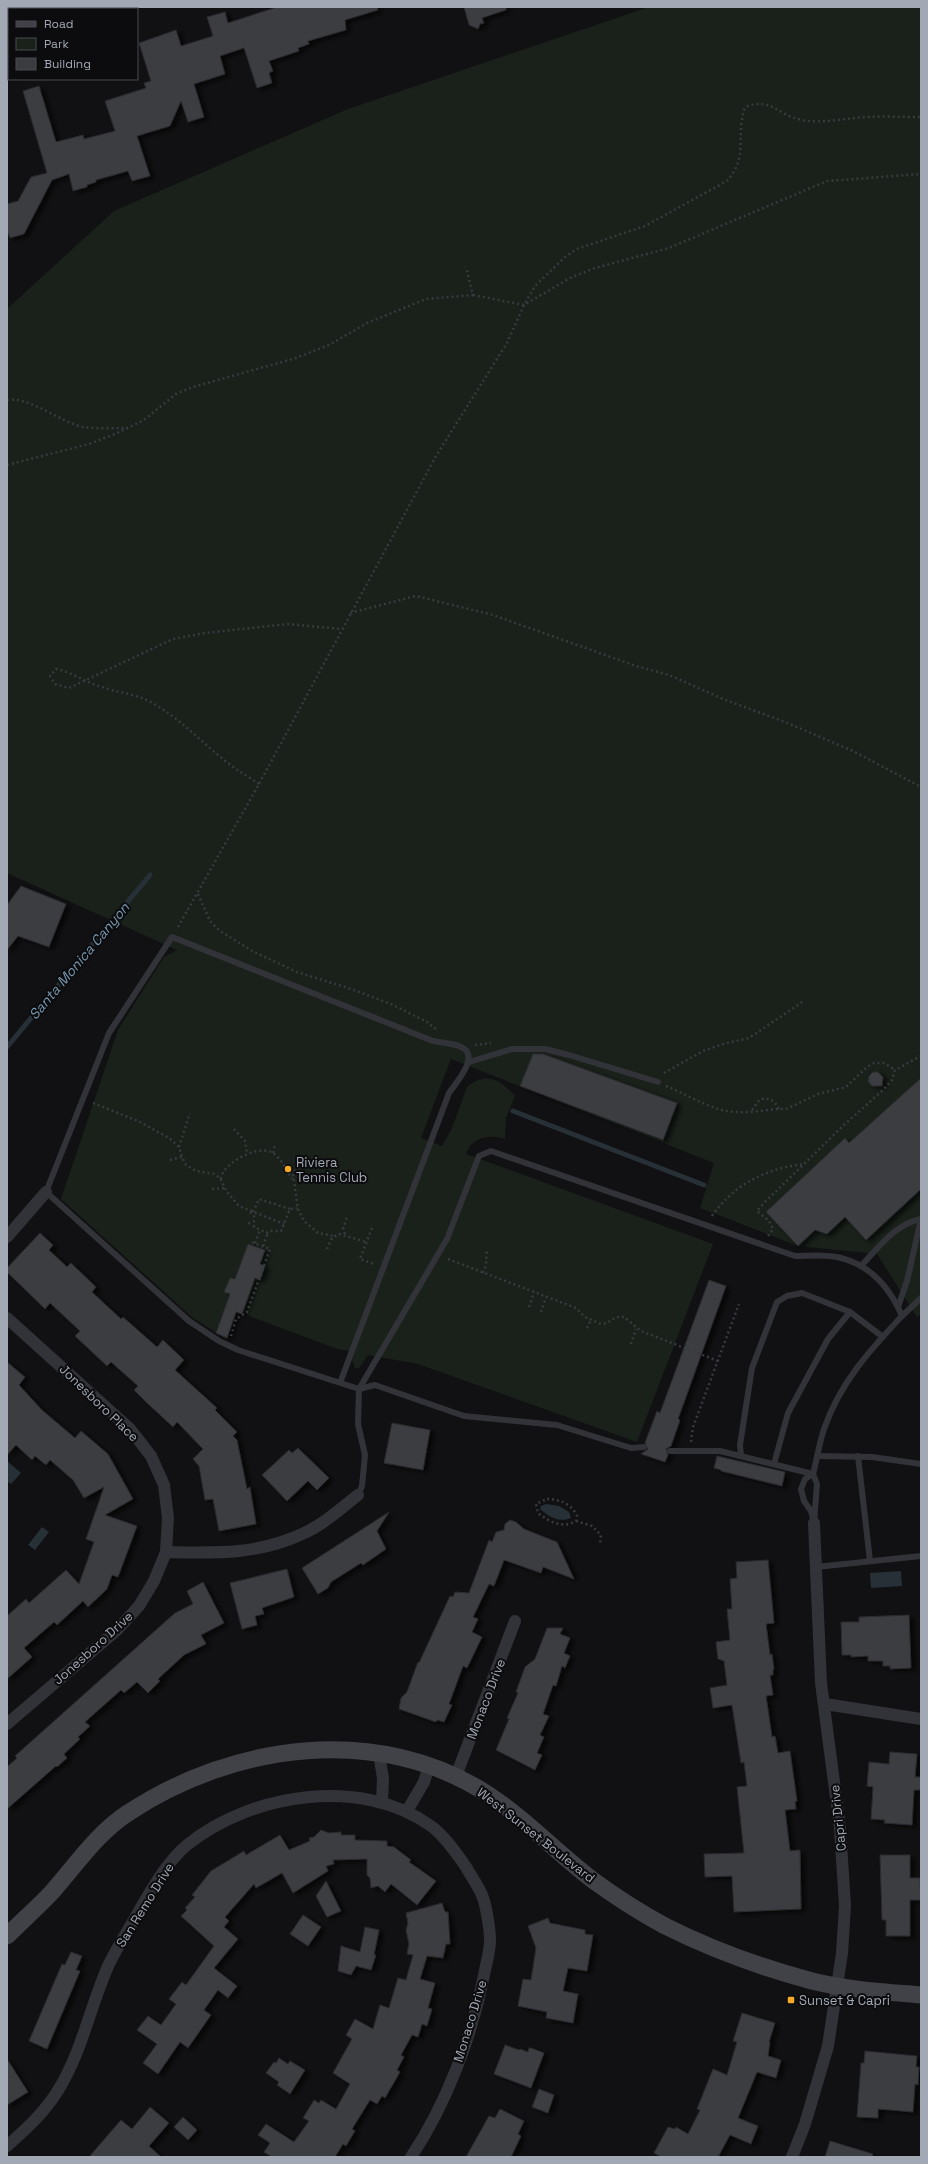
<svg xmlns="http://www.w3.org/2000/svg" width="928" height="2164" font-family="'Space Grotesk',sans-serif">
  <defs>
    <filter id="shadow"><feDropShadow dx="4.5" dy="2.5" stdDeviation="2" flood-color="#0009"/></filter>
  </defs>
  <rect width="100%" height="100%" fill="#111113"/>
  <path fill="#19211a" d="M649,7H921V1314L917,1317L877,1254L798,1246L700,1208L714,1163L451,1059L421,1138L442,1146L452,1128L467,1087C486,1071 501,1080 515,1096L506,1118L505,1139C490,1134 471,1137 466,1154L713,1244L637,1442L418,1364L368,1355L359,1368H355L352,1360L355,1352L337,1349L236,1311L226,1339L192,1317L61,1199L118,1030L164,957L177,950L7,873V309L114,211L348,109Z"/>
  <g fill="#273036">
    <path d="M7,1461L21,1473L11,1484L7,1481Z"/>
    <path d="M546,1504L559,1506L569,1512L571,1518C558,1523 550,1517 540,1509L541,1506Z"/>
    <path d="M42,1527L49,1532L35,1550L28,1545Z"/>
    <path d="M901,1571L902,1586L871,1588L870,1573Z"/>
  </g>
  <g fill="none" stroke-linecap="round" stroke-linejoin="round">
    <g stroke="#273036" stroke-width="5">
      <path d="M7,1047L150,875"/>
      <path d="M513,1111L704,1185"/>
    </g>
  </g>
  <g fill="#3b3c40" stroke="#2b2b2f" filter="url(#shadow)">
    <path d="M277,7H377L378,10L345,20L346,30L308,41L309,44L298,48L299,51L269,61L273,71L269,73L272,83L257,88L244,48L220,56L225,74L194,84L204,117L188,122L181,101L170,126L137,136L150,176L132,181L128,171L96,180V182L87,185V187L73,191L69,174L52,180L24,234L10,238L7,231V204L18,201L31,177L47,173L23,91L39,86L56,142L83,135L84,139L115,131L105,101L146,88L144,83L151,81L139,43L176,30L181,46L213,36L207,17L225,12L228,23Z"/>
    <path d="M464,7H506V10L482,18L484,23L480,24L478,29L469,25Z"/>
    <path d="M21,886L66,904L49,947L18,936L7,950V905Z"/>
    <path d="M533,1054H543L677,1103L663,1140L520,1086Z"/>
    <path d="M873,1072H878L883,1077L882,1086H872L868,1081L869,1076Z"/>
    <path d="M921,1078V1189L866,1240L845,1217L827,1234L815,1230L798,1246L766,1212L845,1138L849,1143Z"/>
    <path d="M40,1233L53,1245L49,1250L67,1267L71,1263L96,1287L92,1292L121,1319L123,1317L157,1347L163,1340L184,1360L175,1370L217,1408L215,1410L237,1432L233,1436L237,1440L247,1489L250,1487L256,1524L219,1531L213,1499L205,1500L199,1466L193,1459L203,1449L177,1422L173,1427L146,1402L134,1390L138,1386L111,1362L107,1366L75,1336L80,1331L50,1303L45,1309L7,1272V1268Z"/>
    <path d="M248,1244L265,1250L260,1264L265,1266L260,1280L255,1278L242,1314L236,1312L227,1338L216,1333L230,1294L224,1292L230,1278L235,1279Z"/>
    <path d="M709,1280L726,1286L678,1419L680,1420L671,1446L666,1449L668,1455L665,1462L641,1454L648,1449L645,1443L657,1411L660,1413Z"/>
    <path d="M7,1362L25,1377L19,1385L42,1410L75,1438L81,1431L108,1454L133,1499L105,1515L137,1526L118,1577L112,1575L107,1589L88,1607L83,1601L57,1625L54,1622L24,1648L32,1657L7,1679V1616L26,1599L29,1603L66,1570L79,1584L94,1542L86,1539L104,1487L84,1498L73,1480L50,1460L46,1465L35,1456L32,1460L16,1445L7,1455Z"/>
    <path d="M392,1423L430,1430L423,1470L384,1463Z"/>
    <path d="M298,1448L329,1478L317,1490L308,1481L287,1501L262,1475L289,1450L292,1453Z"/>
    <path d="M717,1456L785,1472L782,1486L721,1471V1470L714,1468Z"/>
    <path d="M389,1512L377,1531L386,1549L363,1565L361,1563L331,1582L328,1588L318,1594L302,1568Z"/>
    <path d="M510,1520L516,1522L524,1529L557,1542L574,1579L543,1567L541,1573L504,1560L494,1586L489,1584L473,1617L478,1619L472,1632L482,1637L467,1668L463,1666L449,1704L452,1705L444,1722L437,1720L436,1722L399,1709L401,1698L407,1692L418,1662L419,1663L450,1596L453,1597L455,1592L469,1593L489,1540L492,1542L496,1532L504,1530L505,1524Z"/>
    <path d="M768,1560L774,1623L766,1624L770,1655L772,1654L774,1669L773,1670V1675H770L773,1695L766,1696L772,1737L775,1736L778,1753L790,1751L797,1801L795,1802L796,1809L785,1810L790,1851L800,1850L801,1909L734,1912L732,1876L705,1877L704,1854L744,1853L737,1787L747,1786L744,1762L741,1763L732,1705L713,1708L710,1688L727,1685L724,1661L718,1659L716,1642L730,1640L727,1609H732L730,1579L737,1578L736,1562Z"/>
    <path d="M287,1569L294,1597L262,1608L264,1614L255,1616L257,1625L242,1629L230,1583Z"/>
    <path d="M203,1582L224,1623L201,1635L206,1644L184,1655L158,1679L160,1681L148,1693L137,1682L124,1693L121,1690L85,1722L90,1726L78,1737L80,1739L64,1754L67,1758L57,1767L56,1766L7,1809V1767L17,1758L15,1756L175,1613L193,1604L187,1591Z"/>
    <path d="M909,1615L911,1668L890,1669V1666H883V1661H868V1656L851,1657V1655H842L841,1622H859V1617Z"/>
    <path d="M547,1628H563L560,1634L570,1638L564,1653L570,1656L565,1668L562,1666L556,1686L553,1685L543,1714L549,1716L540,1735L544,1737L537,1753L542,1755L535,1770L496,1750L509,1719L507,1718L518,1693L516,1692L525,1667L535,1659Z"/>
    <path d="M890,1752L917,1754L915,1777H921V1790H914L912,1825L884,1823L885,1820L871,1819L873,1787L867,1786L869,1762L889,1764Z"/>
    <path d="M321,1830L329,1833L341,1832V1835H355V1840L387,1841V1846L394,1847L411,1860L409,1862L436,1881L417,1905L391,1884L385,1892L378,1886L371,1888L370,1878L367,1875V1859L333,1860L334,1864L326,1866L328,1871L293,1893L282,1873L256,1888L254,1884L225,1917L229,1921L224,1927L238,1939L214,1968L237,1986L228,1998L218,1990L204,2010L211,2015L188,2048L180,2042L158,2074L143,2063L157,2044L137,2030L148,2016L161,2025L176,2004L169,1999L182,1982L186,1985L214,1946L181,1916L187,1910L185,1908L195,1897L192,1895L211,1871L244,1851L246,1855L280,1835L289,1850L310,1841L309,1838L314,1837Z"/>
    <path d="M880,1855H910V1878H920L921,1900H910V1936H886V1920H882Z"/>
    <path d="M326,1881L341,1911L327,1917L316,1896Z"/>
    <path d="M442,1903L445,1912H448L450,1944H446L443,1958L427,1956L420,1979L435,1983L428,2008L432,2009L427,2026L422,2024L418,2037L412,2035L401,2055L404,2057L397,2070L400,2072L385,2098L382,2096L377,2104L370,2100L352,2129L355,2131L346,2146L343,2144L335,2157H272L264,2152L270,2143L258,2135L266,2124L294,2142L309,2121L303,2118L314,2100L319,2103L321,2100L336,2109L350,2084L333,2073L352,2039L346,2035L355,2019L373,2029L380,2005L389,2008L398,1978L406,1980L413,1955L407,1954L409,1944L406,1930L408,1923L406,1913Z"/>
    <path d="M303,1915L321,1927L308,1946L290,1934Z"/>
    <path d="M548,1918L550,1923L585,1930V1934L593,1935L587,1971L568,1968L563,1991L578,1994L573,2023L546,2018L547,2012L518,2006L523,1979L531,1980L536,1948L528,1926Z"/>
    <path d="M365,1927L379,1930L374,1955H376L371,1970L356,1966L351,1975L338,1971L341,1946L360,1952Z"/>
    <path d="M71,1952L82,1956L76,1970L80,1971L47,2049L29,2041L62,1964L65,1965Z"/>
    <path d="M742,2013L775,2023L769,2042H770L768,2056L781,2060L776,2078L757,2072L738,2118L758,2126L751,2144L730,2135L718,2157H661L654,2153L668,2127L675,2129L676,2127L688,2134L700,2110L697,2109L713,2069L727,2075L737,2042L733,2041Z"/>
    <path d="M505,2045L519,2050L520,2049L528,2052L529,2048H531L544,2053L531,2088L494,2074Z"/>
    <path d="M865,2051L917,2056L916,2067H919L918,2085L915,2084L913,2112L878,2109V2118L857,2117L861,2063H864Z"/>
    <path d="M279,2058L288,2064L290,2061L305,2070L290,2094L277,2085L279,2082L266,2073L274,2062L276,2063Z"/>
    <path d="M7,2059L28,2092L7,2105Z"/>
    <path d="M539,2089L554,2095L548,2113L532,2107Z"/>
    <path d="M150,2107L169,2123L149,2146L161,2157H89L121,2120L132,2129Z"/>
    <path d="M500,2109L524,2121L518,2134L521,2136L511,2157H466L489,2116L495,2118Z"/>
    <path d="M183,2117L197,2130L188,2140L174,2127Z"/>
    <path d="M830,2141L873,2154L872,2157H825Z"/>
  </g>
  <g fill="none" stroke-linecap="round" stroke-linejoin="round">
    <g stroke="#383a3f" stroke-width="2.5" stroke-dasharray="2 3" stroke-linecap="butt">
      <path d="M473,295L524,305L570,278L595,268L669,248L827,181L921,174"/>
      <path d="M7,400C29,396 60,422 83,427C97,429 113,428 127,428"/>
      <path d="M7,465L89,444L115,434L144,420L176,394L193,387L296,358L329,345L367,323L426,299L473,295L466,267"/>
      <path d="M350,613L416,596L493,615L636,666L669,675L723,699L785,722L853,751L921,787"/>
      <path d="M259,784C249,777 238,771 228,763C203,744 182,720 154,704C138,694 119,693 102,687C86,683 72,672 56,669L50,676L55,684L69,688L173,639L205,633L288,624L341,629"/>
      <path d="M198,894L210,921L220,931L254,952L297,972L351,989L391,1004L427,1022L437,1030"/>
      <path d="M178,927L259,784L436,456L507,343L524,305L535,286L565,257L577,249L645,226L727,181C749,156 735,137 745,107C772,97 777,115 802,120C823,124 845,118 866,117C884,116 903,117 921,117"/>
      <path d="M475,1045L491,1043"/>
      <path d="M664,1073L703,1051L723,1044L749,1038L804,1001"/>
      <path d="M666,1086C689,1095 711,1111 736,1112C749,1113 765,1110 779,1109H786L818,1094L846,1087L867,1067L874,1063H884L895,1070"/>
      <path d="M93,1103L138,1121L169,1138L179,1147L182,1157L186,1165L196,1171L214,1174L220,1178L227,1192L239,1206L284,1224"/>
      <path d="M752,1110L760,1099C771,1098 774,1100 779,1109"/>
      <path d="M234,1129L245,1141L247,1153"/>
      <path d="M179,1147L190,1113"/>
      <path d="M273,1153L275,1144"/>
      <path d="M170,1160L182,1157"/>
      <path d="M308,1163L315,1157"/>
      <path d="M314,1164C305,1162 297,1167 293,1174L298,1209L304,1221L318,1233L334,1236"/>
      <path d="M221,1179C222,1164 256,1145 271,1152C280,1156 287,1171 292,1179"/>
      <path d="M212,1189L224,1188"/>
      <path d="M250,1212L254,1216V1227L268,1233L271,1231H281L290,1209L297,1208"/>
      <path d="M253,1212L259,1199L290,1209"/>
      <path d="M712,1216C734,1184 766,1169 803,1164"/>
      <path d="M248,1223L253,1224"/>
      <path d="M372,1228L360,1259L374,1264"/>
      <path d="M345,1234L343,1229L347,1217"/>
      <path d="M768,1236L773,1229L769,1221L757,1211L765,1202L844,1125L883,1090L892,1080L895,1070L921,1056"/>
      <path d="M255,1243L260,1230"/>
      <path d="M263,1246L268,1233"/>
      <path d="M327,1249L332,1238L339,1234L366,1242"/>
      <path d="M448,1259L576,1308L585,1317L601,1324L607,1323L616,1317H624L641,1331L718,1361"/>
      <path d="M483,1273L486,1265L487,1249"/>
      <path d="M529,1307L534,1292"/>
      <path d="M541,1312L546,1297"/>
      <path d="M587,1328L591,1320"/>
      <path d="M231,1336L236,1319L247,1312L270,1249L251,1242"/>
      <path d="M631,1344L636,1329"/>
      <path d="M691,1442L693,1427L739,1304"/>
      <path d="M547,1499C559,1499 572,1504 577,1516L576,1521C564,1529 549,1522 538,1513L536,1504Z"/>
      <path d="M576,1521L592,1526L601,1535L600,1544"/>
    </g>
    <g stroke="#323338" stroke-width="6">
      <path d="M469,1062L512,1049H545L569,1055L658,1082"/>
      <path d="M861,1266C878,1248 895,1224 921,1219"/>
      <path d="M898,1307L907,1281L921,1219"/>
      <path d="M902,1316L921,1298"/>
      <path d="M340,1383L449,1093C456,1083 481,1055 461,1047C453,1043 442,1043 433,1041L172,937L109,1033L46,1192L189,1321L219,1341L238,1350L359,1389L375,1385L464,1416L557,1425L631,1448L644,1447"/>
      <path d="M741,1456L740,1445L752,1368L777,1302L787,1296L802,1293L850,1312L883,1337"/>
      <path d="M817,1456L872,1457L921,1464"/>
      <path d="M858,1456L870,1561"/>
      <path d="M774,1464L788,1413L828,1339L850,1312"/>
      <path d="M813,1474L817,1484L814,1523L811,1511L804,1501L801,1489L805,1479Z"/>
      <path d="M358,1495L362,1486L365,1455L358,1424L359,1389L447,1239L479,1156L491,1151L795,1256C809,1256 827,1254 841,1258C872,1266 890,1288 902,1316C869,1351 840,1383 824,1429C819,1444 817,1459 813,1474L720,1451H670"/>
      <path d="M816,1567L921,1556"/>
    </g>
    <g stroke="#323338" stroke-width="12">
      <path d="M126,9L132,7"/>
      <path d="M7,54L9,53"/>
      <path d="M7,1237L46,1192"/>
      <path d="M7,1318L130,1429L151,1456L164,1485L168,1518L166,1552"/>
      <path d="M825,1704L921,1719"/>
      <path d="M7,1724L117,1630L139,1606L154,1581L166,1552C215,1553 257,1555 302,1534C323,1525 340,1509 358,1495"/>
      <path d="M379,1754L383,1778L382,1802"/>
      <path d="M456,1776L515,1621"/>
      <path d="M407,1811L424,1782L429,1766"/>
      <path d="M7,2146C26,2129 43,2114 57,2092C82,2053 90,2006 109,1964C119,1944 132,1924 143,1904C155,1884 168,1861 187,1845C251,1793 362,1776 431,1826C444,1835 457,1854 466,1867C471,1876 477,1884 481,1893C486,1902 490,1930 490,1941C490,1952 486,1964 484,1975C472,2036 446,2105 411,2157"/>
      <path d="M792,2157L805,2124L828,2046L842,1953L845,1906L840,1828L821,1683L814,1523"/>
    </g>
    <path stroke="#404248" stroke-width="17" d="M7,1936C22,1921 38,1907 52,1892C76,1865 97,1833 128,1813C234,1743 379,1723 489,1795C527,1820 558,1854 594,1881C616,1897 641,1913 665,1926C711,1949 763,1968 812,1981C848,1990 885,1992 921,1995"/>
  </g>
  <g fill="#f5a927" stroke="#0c0c0e" stroke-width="1.5">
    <circle cx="288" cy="1169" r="4"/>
    <rect x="787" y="1996" width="8" height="8" rx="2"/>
  </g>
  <g text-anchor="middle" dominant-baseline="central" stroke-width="4" stroke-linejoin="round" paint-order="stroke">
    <g font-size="13" fill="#a2a8b4" stroke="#0c0c0e" text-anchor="start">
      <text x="296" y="1162">Riviera<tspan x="296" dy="15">Tennis Club</tspan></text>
      <text x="799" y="2000">Sunset &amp; Capri</text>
    </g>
    <g font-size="13" fill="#a2a8b4" stroke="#0c0c0e">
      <text transform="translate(99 1403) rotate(44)">Jonesboro Place</text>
      <text transform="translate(93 1648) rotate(-42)">Jonesboro Drive</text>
      <text transform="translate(486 1699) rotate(-69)">Monaco Drive</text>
      <text transform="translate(838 1818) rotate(-96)">Capri Drive</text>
      <text transform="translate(536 1835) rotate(38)">West Sunset Boulevard</text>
      <text transform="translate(145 1905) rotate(-58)">San Remo Drive</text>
      <text transform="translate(470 2021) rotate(-73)">Monaco Drive</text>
    </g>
    <g font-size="14" font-style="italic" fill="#7898b0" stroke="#0c0c0e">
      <text transform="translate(79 961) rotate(-50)">Santa Monica Canyon</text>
    </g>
  </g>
  <rect width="928" height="2164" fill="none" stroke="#a2a8b4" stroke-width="16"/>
  <rect x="8" y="8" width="130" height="72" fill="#0c0c0e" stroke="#484a50"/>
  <rect x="16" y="21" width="20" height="6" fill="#404248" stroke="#484a50"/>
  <text x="44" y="28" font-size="12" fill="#a2a8b4">Road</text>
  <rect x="16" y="38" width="20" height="12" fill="#19211a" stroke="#484a50"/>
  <text x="44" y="48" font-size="12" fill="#a2a8b4">Park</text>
  <rect x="16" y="58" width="20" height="12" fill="#3b3c40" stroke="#484a50"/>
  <text x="44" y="68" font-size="12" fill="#a2a8b4">Building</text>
</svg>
